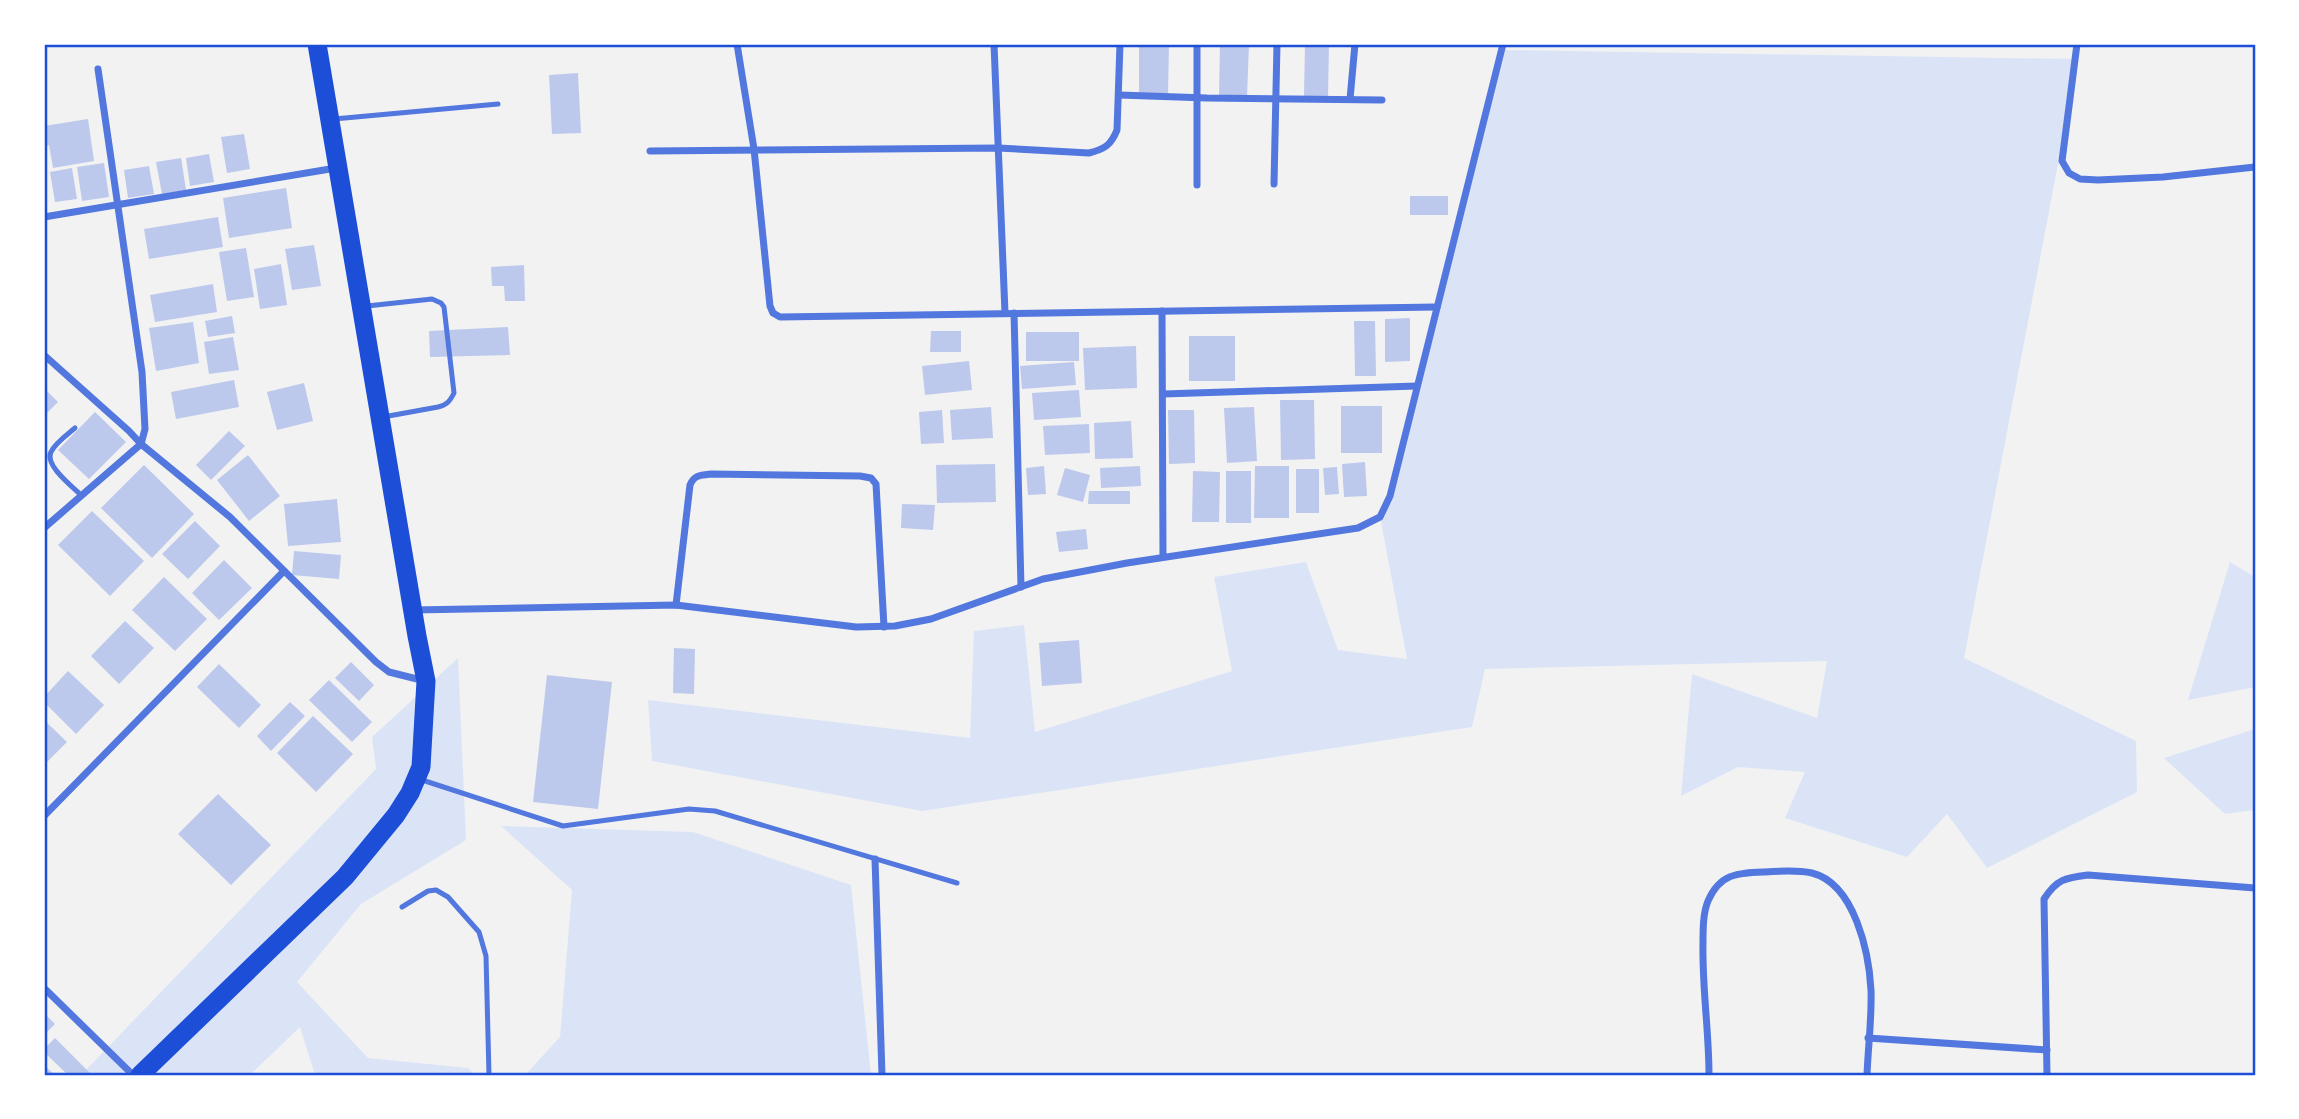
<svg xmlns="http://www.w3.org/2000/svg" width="2299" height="1119" font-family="'Public Sans',sans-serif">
  <rect width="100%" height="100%" fill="#f2f2f2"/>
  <g fill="#dbe4f7">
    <path d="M1502,50L2073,59L2062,143L1964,658L2136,741L2137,792L1987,868L1947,814L1907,857L1785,818L1805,772L1738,767L1681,796L1692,674L1817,718L1827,661L1485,669L1472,727L922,811L652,761L648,700L970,738L974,631L1024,625L1035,732L1232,671L1214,577L1306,562L1338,650L1407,659L1380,517L1390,496Z"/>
    <path d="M2230,562L2255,577V687L2188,700Z"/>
    <path d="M458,658L466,840L361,904L297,982L368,1058L468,1068L475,1075H315L300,1027L250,1075H81L376,769L372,737Z"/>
    <path d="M2255,729V810L2225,814L2164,758Z"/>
    <path d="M501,826L693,832L851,885L871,1075H525L560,1037L572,890Z"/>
  </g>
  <g fill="#bdc9ec">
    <path d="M1139,44H1169L1168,96L1139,95Z"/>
    <path d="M1220,44H1249L1247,97H1219Z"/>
    <path d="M1305,44H1329L1328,97L1304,96Z"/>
    <path d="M578,73L581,133L552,134L549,75Z"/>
    <path d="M88,119L94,161L53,168L49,145L44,146V126Z"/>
    <path d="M244,134L250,169L227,173L221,137Z"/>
    <path d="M209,154L214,182L190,186L186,158Z"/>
    <path d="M181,158L186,190L162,194L156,162Z"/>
    <path d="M104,163L109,197L82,201L77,167Z"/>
    <path d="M149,166L154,194L128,198L124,170Z"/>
    <path d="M72,168L77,199L55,202L50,172Z"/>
    <path d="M286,188L292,228L229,238L223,198Z"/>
    <rect x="1410" y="196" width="38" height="19"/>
    <path d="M218,217L223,247L149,259L144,229Z"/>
    <path d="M314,245L321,286L292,290L285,249Z"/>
    <path d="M246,248L254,297L227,301L219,252Z"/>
    <path d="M281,264L287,305L260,309L254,269Z"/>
    <path d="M524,265L525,301H505L504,286H492L491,267Z"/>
    <path d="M213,284L217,312L155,322L150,295Z"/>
    <path d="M232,316L235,333L208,337L205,321Z"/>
    <path d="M1410,318V361L1385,362V319Z"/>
    <path d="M1354,321H1375L1376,376H1355Z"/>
    <path d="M193,322L199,363L156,371L149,328Z"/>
    <path d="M508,327L510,355L430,357L429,331Z"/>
    <path d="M931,331H961V352H930Z"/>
    <rect x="1026" y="332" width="53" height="29"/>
    <rect x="1189" y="336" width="46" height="45"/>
    <path d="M233,337L239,370L209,374L204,342Z"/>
    <path d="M1136,346L1137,388L1085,390L1083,348Z"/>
    <path d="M969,361L972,390L925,395L922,366Z"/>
    <path d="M1074,362L1076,385L1022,389L1020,366Z"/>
    <path d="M234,380L239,407L176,419L171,392Z"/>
    <path d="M304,383L313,421L277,430L267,392Z"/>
    <path d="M44,388L58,402L44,416Z"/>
    <path d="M1079,390L1081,417L1034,420L1032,393Z"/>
    <path d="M1280,400H1314L1315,459L1281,460Z"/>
    <rect x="1341" y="406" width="41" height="47"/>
    <path d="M991,407L993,438L952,440L950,410Z"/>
    <path d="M1254,407L1257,461L1227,463L1224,408Z"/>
    <path d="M942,410L944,443L921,444L919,412Z"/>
    <path d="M1168,410H1194L1195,463L1169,464Z"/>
    <path d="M95,412L126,442L89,479L58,450Z"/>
    <path d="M1131,421L1133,458L1095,459L1094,423Z"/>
    <path d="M1089,424L1090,453L1045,455L1043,426Z"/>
    <path d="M229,431L245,446L211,480L196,465Z"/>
    <path d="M248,455L280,496L249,521L217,480Z"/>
    <path d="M1365,462L1367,496L1344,497L1342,464Z"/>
    <path d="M995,464L996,502L937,503L936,465Z"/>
    <path d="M144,465L194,514L152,558L101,508Z"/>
    <path d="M1044,466L1046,494L1028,495L1026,468Z"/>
    <path d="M1140,466L1141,486L1101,488L1100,468Z"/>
    <path d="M1255,466H1289V518H1254Z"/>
    <path d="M1337,467L1339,494L1325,495L1323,468Z"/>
    <path d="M1065,468L1090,475L1083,502L1057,495Z"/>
    <rect x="1296" y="469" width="23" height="44"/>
    <path d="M1193,471L1220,472L1219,522H1192Z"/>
    <rect x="1226" y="471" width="25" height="52"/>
    <path d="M1089,491H1130V504H1088Z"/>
    <path d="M337,499L341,542L288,546L284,504Z"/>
    <path d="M902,504L935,505L933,530L901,528Z"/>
    <path d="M92,511L144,561L110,596L58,545Z"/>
    <path d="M195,521L220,546L188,579L162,554Z"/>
    <path d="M1086,529L1088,549L1059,552L1056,532Z"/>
    <path d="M294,551L341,555L339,579L292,575Z"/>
    <path d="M224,560L252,588L219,620L192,593Z"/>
    <path d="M164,577L207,619L175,651L132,610Z"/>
    <path d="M125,621L154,648L119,684L91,656Z"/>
    <path d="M1079,640L1082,683L1042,686L1039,643Z"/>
    <path d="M674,648L695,649L694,694L673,693Z"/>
    <path d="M351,662L374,685L359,701L335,678Z"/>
    <path d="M219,664L261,705L239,728L197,687Z"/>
    <path d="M68,671L104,705L76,734L44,702V697Z"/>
    <path d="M547,675L612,682L598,809L533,802Z"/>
    <path d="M329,680L372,722L352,742L309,700Z"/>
    <path d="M290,702L305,716L271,751L257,736Z"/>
    <path d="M313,716L353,754L316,792L277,753Z"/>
    <path d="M44,720L67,742L44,765Z"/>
    <path d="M218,794L271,845L231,885L178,834Z"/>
    <path d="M44,1013L55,1024L44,1035Z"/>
    <path d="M55,1038L90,1073L87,1075H68L44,1052V1049Z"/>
    <path d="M44,1065L55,1075H44Z"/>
  </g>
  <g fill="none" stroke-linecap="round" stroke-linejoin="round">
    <g stroke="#5277de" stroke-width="5">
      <path d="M334,119L498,104"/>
      <path d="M367,306L432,299L441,303L444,307L454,393C450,401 447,405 438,407L383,417"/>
      <path d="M75,428C68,434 55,443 51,452C44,465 73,487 82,496"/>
      <path d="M419,779L563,826L689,809L715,811L957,883"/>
      <path d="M402,907L428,891L436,890L448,897L479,932L486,956L489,1075"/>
    </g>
    <g stroke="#5277de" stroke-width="7">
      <path d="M737,44L754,149L770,306L773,313L780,317L1437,307"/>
      <path d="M994,44L1005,313"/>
      <path d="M2077,44L2062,161L2069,173L2080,179L2098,180L2163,177L2255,167"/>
      <path d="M1119,95L1207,98L1382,100"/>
      <path d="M1350,99L1355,44"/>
      <path d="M650,151L998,148L1089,153C1105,149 1111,145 1117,130L1120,44"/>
      <path d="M1274,184L1277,44"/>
      <path d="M1197,185V44"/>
      <path d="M44,217L336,168"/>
      <path d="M1162,311L1163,557"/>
      <path d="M1014,313L1021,587"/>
      <path d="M44,355L129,431L141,444L230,517L376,662L389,672L425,681"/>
      <path d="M1163,394L1417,386"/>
      <path d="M44,528L141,444L145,429L142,372L98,69"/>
      <path d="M676,605L690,485C694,475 701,475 711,474L860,476L871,478L876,484L884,627"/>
      <path d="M413,610L676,605L856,627L895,626L931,619L1043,579L1127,563L1358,528L1380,517L1390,496L1503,44"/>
      <path d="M44,816L284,571"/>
      <path d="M875,859L882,1075"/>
      <path d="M44,988L133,1075"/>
      <path d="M1868,1038L2047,1050"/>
      <path d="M1709,1075C1709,1031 1702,987 1703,943C1703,929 1703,913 1708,901C1720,873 1738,873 1765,872C1779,871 1798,870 1812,873C1855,884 1869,953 1871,990C1872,1018 1868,1047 1867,1075"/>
      <path d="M2047,1075L2044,899C2057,879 2065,878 2088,875L2255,888"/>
    </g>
    <path stroke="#1d4ed8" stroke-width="19" d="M140,1075L345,877L396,815L410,793L421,767L426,681L417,636L317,44"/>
  </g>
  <rect width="2299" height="1119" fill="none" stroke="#ffffff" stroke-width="91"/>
  <rect x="46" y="46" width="2208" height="1028" fill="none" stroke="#1d4ed8" stroke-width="2.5"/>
</svg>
